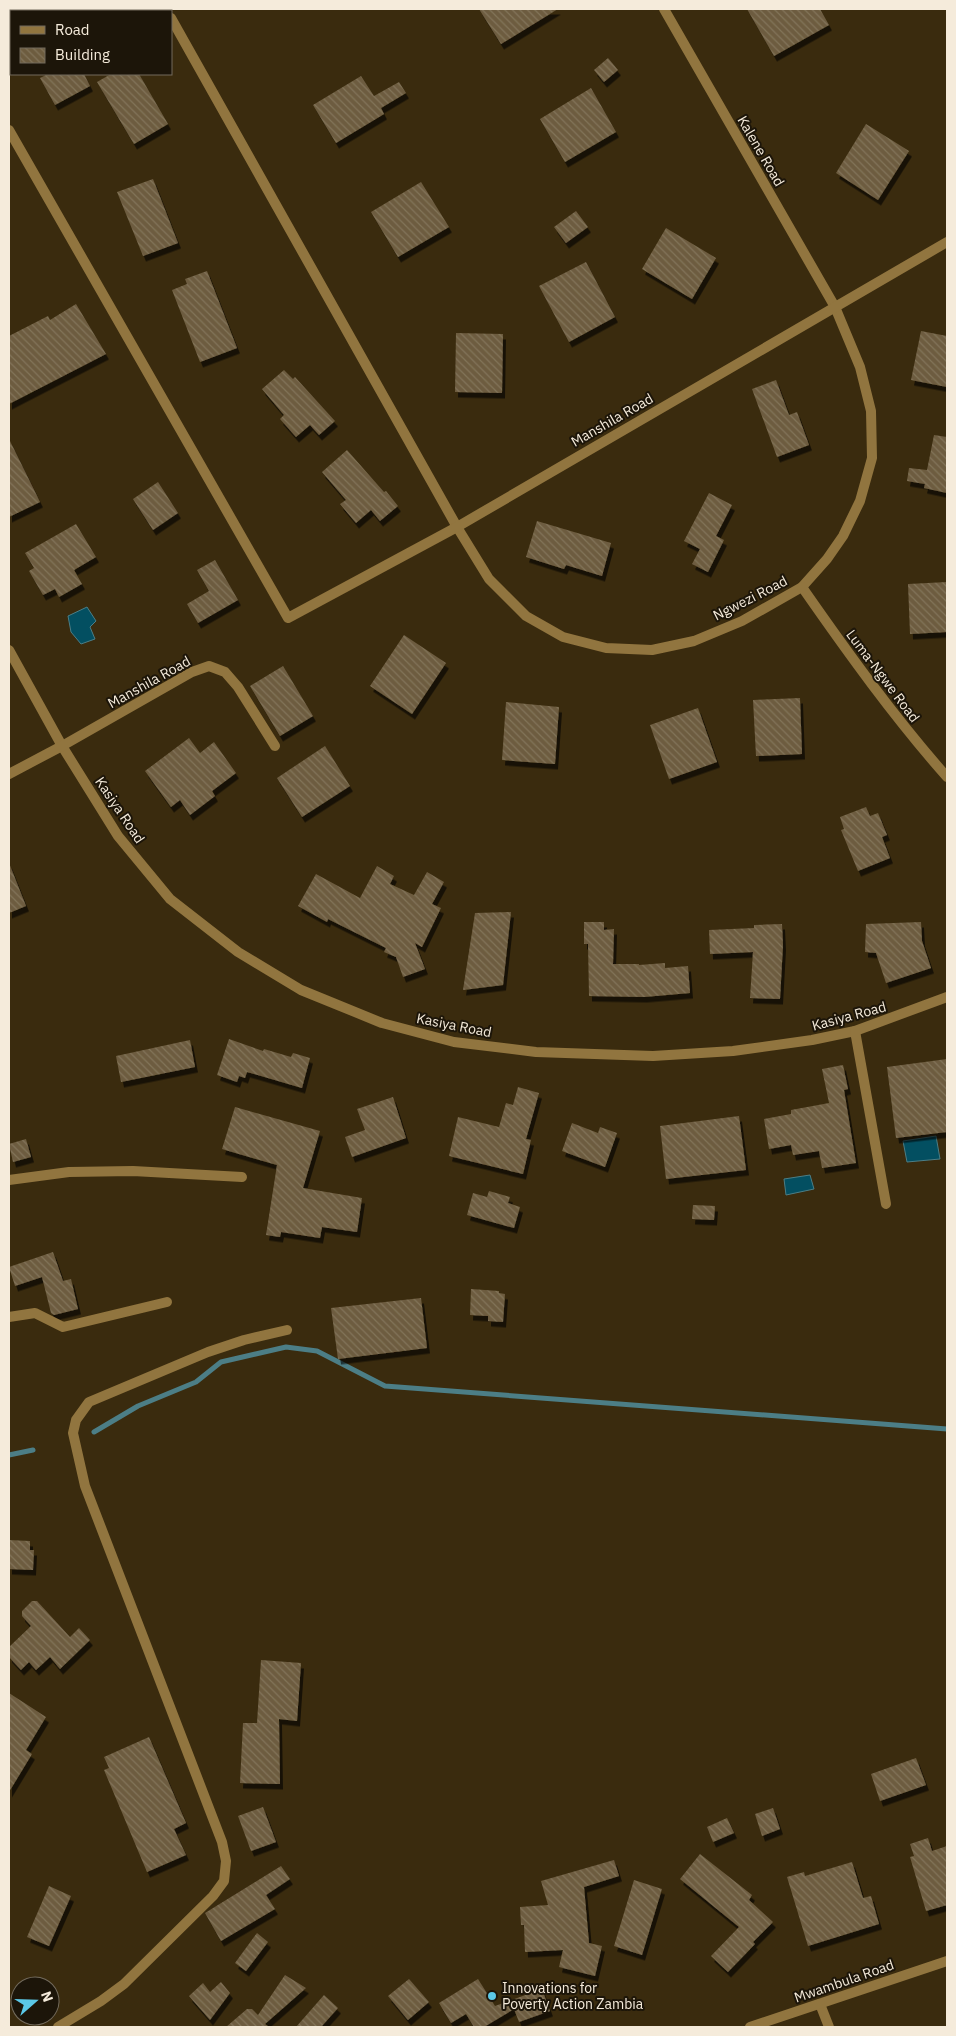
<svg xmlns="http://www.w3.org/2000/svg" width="956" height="2036" font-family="'IBM Plex Sans',sans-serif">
  <defs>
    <pattern id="building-back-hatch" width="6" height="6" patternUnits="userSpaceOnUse" patternTransform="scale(1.25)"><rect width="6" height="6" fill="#6d5c3f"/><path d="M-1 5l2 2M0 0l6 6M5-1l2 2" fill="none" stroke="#82745a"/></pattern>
    <filter id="shadow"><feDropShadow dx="3" dy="5.5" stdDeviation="0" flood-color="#0009"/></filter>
  </defs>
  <rect width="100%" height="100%" fill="#3a2b0e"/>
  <g fill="#034f61" stroke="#4c7e86">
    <path d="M87,607L96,621L90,627L95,639L81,644L71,632L68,616Z"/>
    <path d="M936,1136L940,1159L907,1162L903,1141Z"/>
    <path d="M810,1175L814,1189L786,1195L784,1179Z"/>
  </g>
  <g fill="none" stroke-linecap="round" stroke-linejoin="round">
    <g stroke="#4c7e86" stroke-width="5">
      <path d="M94,1432L138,1406L196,1382L221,1362L286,1347L317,1351L385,1386L947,1429"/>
      <path d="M9,1455L33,1450"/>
    </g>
  </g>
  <g fill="url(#building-back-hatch)" filter="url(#shadow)">
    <path d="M479,9H558L501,44Z"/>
    <path d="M747,9H820L829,25L774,56Z"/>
    <path d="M608,58L618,70L604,82L594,70Z"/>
    <path d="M48,74H84L90,86L55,105L40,78Z"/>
    <path d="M111,74H139L168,124L134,144L97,82Z"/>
    <path d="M361,76L374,96L399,82L406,93L381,108L384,114L336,143L313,105Z"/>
    <path d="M591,88L616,132L565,162L540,119Z"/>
    <path d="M866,124L909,151L878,200L836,173Z"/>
    <path d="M153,179L178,243L143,256L117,192Z"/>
    <path d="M421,182L449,227L398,257L371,212Z"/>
    <path d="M576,211L588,227L566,243L554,227Z"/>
    <path d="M666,228L716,258L692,299L642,269Z"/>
    <path d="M586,262L615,317L569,342L539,286Z"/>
    <path d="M207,271L237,348L200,362L172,290L187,284L185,279Z"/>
    <path d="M76,304L106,354L9,404V336L48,316L50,320Z"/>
    <path d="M921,331L947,336V387L911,380Z"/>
    <path d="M456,333L503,334L502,393L455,392Z"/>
    <path d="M284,370L293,379L295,377L335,421L319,435L310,425L296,437L280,419L284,415L262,389Z"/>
    <path d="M776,380L789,415L797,412L809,445L777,457L752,389Z"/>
    <path d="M934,435L947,437V493L924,488L925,484L907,481L909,468L927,470Z"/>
    <path d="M9,439L40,502L9,517Z"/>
    <path d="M347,450L384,492L386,491L398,506L380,521L371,510L356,523L340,504L346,500L322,472Z"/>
    <path d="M158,482L178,513L153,530L133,499Z"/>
    <path d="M709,493L732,505L716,536L724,540L708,572L692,564L700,549L684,541Z"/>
    <path d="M537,521L611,543L602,576L566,565L564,569L526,557Z"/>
    <path d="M76,524L96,557L74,570L82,584L59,597L55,589L43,595L29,571L34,568L25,553Z"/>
    <path d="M215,560L238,600L198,623L187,604L209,591L197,570Z"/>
    <path d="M947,582V632L910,634L908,584Z"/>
    <path d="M404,635L446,663L412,714L370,686Z"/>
    <path d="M283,666L313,716L280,736L250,686Z"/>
    <path d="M800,698L802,754L756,756L753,700Z"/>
    <path d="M506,702L559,707L555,764L502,760Z"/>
    <path d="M698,708L717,762L669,779L650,725Z"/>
    <path d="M189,738L200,753L214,742L236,773L212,791L215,796L190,815L180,800L171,807L145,771Z"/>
    <path d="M325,746L350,786L302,817L277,778Z"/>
    <path d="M866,807L870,816L878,813L887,835L882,837L890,858L858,871L841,830L844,829L840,817Z"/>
    <path d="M9,863L26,906L9,913Z"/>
    <path d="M377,866L394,876L390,884L414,895L427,872L444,882L432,904L441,908L422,947L415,943L425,969L403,977L396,957L384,952L386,948L328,919L327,922L298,906L316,874L360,898Z"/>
    <path d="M511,912L503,985L463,990L475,913Z"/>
    <path d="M584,922H604V930L614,929L613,964H639V965L665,963V968L688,966L690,993L644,997L589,996L588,944H584Z"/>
    <path d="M921,922L922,941L931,968L886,983L876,953L865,952L866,924Z"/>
    <path d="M782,924L783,945L780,999L750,998L753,952L710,954L709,930L754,928V925Z"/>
    <path d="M229,1039L263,1051L264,1049L291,1057L293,1053L310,1058L302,1088L247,1072L245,1078L239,1076L237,1082L217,1075Z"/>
    <path d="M190,1040L195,1067L121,1082L116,1056Z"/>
    <path d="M947,1059V1132L896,1138L887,1067Z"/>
    <path d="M843,1065L848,1089L844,1090L856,1163L822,1168L819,1151L793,1155L791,1145L769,1149L764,1119L791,1114V1110L829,1103L822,1069Z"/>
    <path d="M518,1087L539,1093L526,1139L531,1140L523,1174L449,1156L458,1117L499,1127L506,1103L513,1105Z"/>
    <path d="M393,1097L406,1138L352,1157L345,1137L365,1130L357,1109Z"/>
    <path d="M235,1107L320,1131L303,1188L362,1198L357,1232L322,1227L320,1238L281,1232L280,1237L266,1235L277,1165L222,1149Z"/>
    <path d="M739,1116L746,1170L666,1179L660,1126Z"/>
    <path d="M572,1123L598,1133L600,1127L617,1133L605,1167L562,1151Z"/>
    <path d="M26,1139L31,1157L13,1162L9,1144Z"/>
    <path d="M489,1191L510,1197L508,1203L520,1207L514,1228L467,1215L473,1193L487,1197Z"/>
    <path d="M693,1205L715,1206L714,1220L692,1219Z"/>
    <path d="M53,1252L63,1281L71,1279L78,1309L54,1315L51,1313L42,1277L15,1286L9,1267Z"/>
    <path d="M471,1289L499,1291V1293L505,1294L503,1322L488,1321V1316L470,1315Z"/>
    <path d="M421,1298L427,1348L338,1359L331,1308Z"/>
    <path d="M9,1540L30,1541V1550H34L33,1570L9,1569Z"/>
    <path d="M32,1601H37L70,1637L79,1628L90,1640L60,1669L50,1657L36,1670L29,1662L21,1670L9,1657V1647L31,1626L22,1616V1611Z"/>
    <path d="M261,1660L301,1663L297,1721L279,1719L280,1784L240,1783L243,1723H257Z"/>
    <path d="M9,1693L46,1717L26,1750L32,1754L9,1792Z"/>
    <path d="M149,1737L186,1823L174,1829L186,1855L147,1872L104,1770L109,1768L104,1757Z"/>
    <path d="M916,1758L926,1785L880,1801L871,1774Z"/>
    <path d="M263,1807L276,1842L251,1851L238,1816Z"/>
    <path d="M773,1808L780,1829L762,1836L755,1814Z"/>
    <path d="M727,1818L734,1833L713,1842L707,1827Z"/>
    <path d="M928,1838L932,1851L947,1846V1905L926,1911L910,1857L914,1856L910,1844Z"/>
    <path d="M700,1854L752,1895L749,1900L773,1922L753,1942L755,1944L728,1972L711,1956L739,1927L680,1879Z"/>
    <path d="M614,1860L619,1876L584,1887L589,1943L602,1946L595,1976L559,1967L563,1950L525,1952L524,1925H521L520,1907L548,1905L541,1881Z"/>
    <path d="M852,1862L863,1898L871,1896L879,1924L808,1946L787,1877L804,1872L805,1876Z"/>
    <path d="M281,1866L290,1879L266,1895L275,1909L221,1941L205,1913Z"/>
    <path d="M634,1880L662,1889L642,1955L614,1946Z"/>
    <path d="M49,1886L71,1896L49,1946L27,1937Z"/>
    <path d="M257,1933L268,1942L246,1971L235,1963Z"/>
    <path d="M285,1975L306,1988L265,2024L269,2027H226L247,2009H252L258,2015Z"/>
    <path d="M409,1979L429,2002L408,2020L388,1996Z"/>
    <path d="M478,1979L495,2006L542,1989L550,2011L519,2022L514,2009L484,2027H474L466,2014L451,2023L439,2003Z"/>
    <path d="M221,1982L230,1993L210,2020L189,1996L203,1983L210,1992Z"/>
    <path d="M324,1995L338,2008L321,2027H296Z"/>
  </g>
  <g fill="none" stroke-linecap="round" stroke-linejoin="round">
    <g stroke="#91753f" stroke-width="10">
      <path d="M166,9L167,11"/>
      <path d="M171,18L457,527L489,579L526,616L563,637L606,648L652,650L694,641L742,621L802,587L827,559L843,536L860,501L872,458L871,411L860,367L835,307L664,9"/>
      <path d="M9,130L288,618L457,527L947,242"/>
      <path d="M802,587C848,653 894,717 947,777"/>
      <path d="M9,650L62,746L118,836L170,899L238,952L301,990L382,1023L454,1042L536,1052L653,1056L733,1051L812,1040L855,1031L947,997"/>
      <path d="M9,774L62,746L192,672L209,666L225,672L238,687L275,746"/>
      <path d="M855,1031L886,1204"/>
      <path d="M9,1180L69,1172L133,1171L242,1177"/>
      <path d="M9,1317L35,1313L63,1327L167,1302"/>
      <path d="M820,2004L829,2027"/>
      <path d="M58,2027L101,2001L124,1984L213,1896L224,1881L226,1861L222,1842L85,1486L73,1433L76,1420L89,1402L208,1352L244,1340L287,1330"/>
      <path d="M750,2027L947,1961"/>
    </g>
  </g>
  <circle fill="#5bc8e7" stroke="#1c1509" stroke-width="2" cx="492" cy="1996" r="5"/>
  <g text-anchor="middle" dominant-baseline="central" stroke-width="4" stroke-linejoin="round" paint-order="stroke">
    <g font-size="14" fill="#f5ebdb" stroke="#1c1509">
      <text transform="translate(761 151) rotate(60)">Kalene Road</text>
      <text transform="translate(612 420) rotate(-30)">Manshila Road</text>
      <text transform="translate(750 598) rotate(-27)">Ngwezi Road</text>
      <text transform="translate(883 676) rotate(53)">Luma-Ngwe Road</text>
      <text transform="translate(149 682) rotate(-29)">Manshila Road</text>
      <text transform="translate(120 810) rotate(56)">Kasiya Road</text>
      <text transform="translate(849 1016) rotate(-15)">Kasiya Road</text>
      <text transform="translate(454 1025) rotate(11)">Kasiya Road</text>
      <text transform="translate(844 1981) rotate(-19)">Mwambula Road</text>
    </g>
    <g font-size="14" fill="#f5ebdb" stroke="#1c1509" text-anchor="start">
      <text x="502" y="1988">Innovations for<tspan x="502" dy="16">Poverty Action Zambia</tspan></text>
    </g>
  </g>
  <rect width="956" height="2036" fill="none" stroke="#f5ebdb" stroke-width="20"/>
  <rect x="10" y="10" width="162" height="65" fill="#1c1509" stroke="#736b5d"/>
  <rect x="20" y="26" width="25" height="8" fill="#91753f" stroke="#736b5d"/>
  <text x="55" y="35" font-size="15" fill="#f5ebdb">Road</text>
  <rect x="20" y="48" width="25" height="15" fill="url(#building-back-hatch)" stroke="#736b5d"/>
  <text x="55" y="60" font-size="15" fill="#f5ebdb">Building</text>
  <g transform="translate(35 2001) rotate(70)"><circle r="24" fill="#1c1509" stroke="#736b5d"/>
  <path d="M0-4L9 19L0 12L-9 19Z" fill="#5bc8e7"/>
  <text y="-8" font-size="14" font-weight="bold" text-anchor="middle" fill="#f5ebdb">N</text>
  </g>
</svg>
